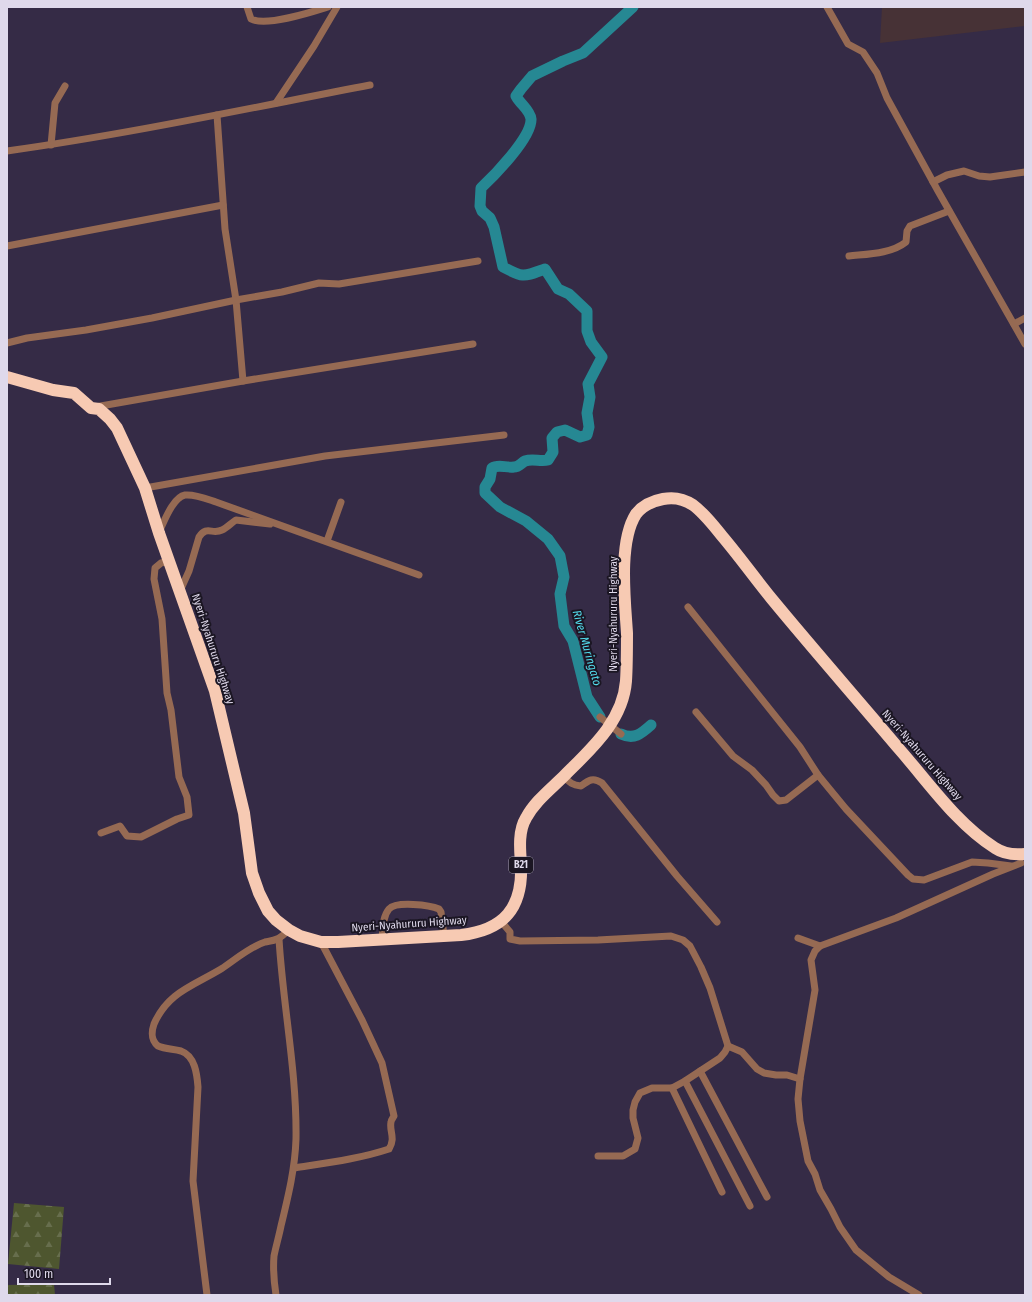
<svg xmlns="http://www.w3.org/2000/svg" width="1032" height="1302" font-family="'Fira Sans Condensed',sans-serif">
  <defs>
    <pattern id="forest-firs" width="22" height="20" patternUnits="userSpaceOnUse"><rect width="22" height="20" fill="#4e562f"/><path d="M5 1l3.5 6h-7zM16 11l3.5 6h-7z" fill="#676e4d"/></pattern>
  </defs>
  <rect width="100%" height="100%" fill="#352b46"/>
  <path fill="#473236" d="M882,7H1025V26L880,43Z"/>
  <g fill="url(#forest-firs)">
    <path d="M14,1203L64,1207L59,1269L8,1264Z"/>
    <path d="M54,1284L55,1295H7V1285Z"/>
  </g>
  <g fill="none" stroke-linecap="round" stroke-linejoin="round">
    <g stroke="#268893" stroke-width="11">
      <path d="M600,717L587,697L573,641L564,626L560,594L564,577L560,556L548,539L526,521L500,507L485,493V487L490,479L492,468C498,464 506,468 514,467C519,467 521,463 525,461C533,458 540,462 548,460L553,452L552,438L557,432L565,430L580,437L587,435L589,427L587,413L590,397L588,384L602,357L591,342L587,331V311L569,294L558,289L545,269C523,277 524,278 503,267L494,227L490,218L482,211L480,206L481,188C494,176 532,137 531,119C530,110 520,104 516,96L521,89L532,76L563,61L583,53L633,7"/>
      <path d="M621,734C634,740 641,734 651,725"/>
    </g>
    <g stroke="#966a53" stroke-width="7">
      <path d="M247,7L251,19C266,27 312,12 328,7"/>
      <path d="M827,7L848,44L863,52L877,73L887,98L938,191L1025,344"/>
      <path d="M276,103L314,46L337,7"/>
      <path d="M217,115L225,229L236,300L243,381"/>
      <path d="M51,145L55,103L65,86"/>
      <path d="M7,151C129,134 250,108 370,85"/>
      <path d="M933,182L947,175L964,171L979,176L990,177L1025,172"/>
      <path d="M7,246L223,205"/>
      <path d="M849,256C867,254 891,254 906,242L907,231L910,226L949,211"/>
      <path d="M1014,324L1025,318"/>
      <path d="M7,343L27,338L86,330L152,318L236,300L282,292L319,283L339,284L478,261"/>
      <path d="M95,407L243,381L473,344"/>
      <path d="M145,488L325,456L504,435"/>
      <path d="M159,532C164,522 173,497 185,495C195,494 207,499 216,502L419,575"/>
      <path d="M327,541L341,502"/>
      <path d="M180,591L189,571L199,537C207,525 212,535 222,530C227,528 231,523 236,520L270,524"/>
      <path d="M688,607L800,747L818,775L846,809L908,875L913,879L924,880L972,862L988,863L1011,866"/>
      <path d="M696,712L733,756L752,770L766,785L773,795L779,801L786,800L818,775"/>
      <path d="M600,717L621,734"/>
      <path d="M564,776C569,783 573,785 581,786C589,780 593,777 602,783L677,876L717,922"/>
      <path d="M101,833L120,826L127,836L141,837L177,819L189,815L187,797L179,777L171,710L167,693L162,619L154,579L155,568L161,563L169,561"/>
      <path d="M500,920L510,932V939L520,941L598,940L671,936L683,940L690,946L701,967L710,988L728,1046"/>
      <path d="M798,938L820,946"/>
      <path d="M382,940C383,931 382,917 389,909C396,901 430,905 439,909L441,912L444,936"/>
      <path d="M700,1071L767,1197"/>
      <path d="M685,1081L750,1206"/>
      <path d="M672,1088L722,1192"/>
      <path d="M598,1156H623L635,1149L638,1138L633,1118V1110L635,1102L640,1093L652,1088H672L685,1081L720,1058L725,1052L728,1046L742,1052L757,1069L764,1073L776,1075H787L800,1079"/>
      <path d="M294,1168C326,1163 359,1159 389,1149C396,1138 389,1131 391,1122C391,1120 393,1118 394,1116L382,1063L362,1020L321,942"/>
      <path d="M207,1295L193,1181L198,1087C197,1074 195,1056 181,1051C173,1049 165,1049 158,1046C151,1040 151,1033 154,1024C168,992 193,986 221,969C235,960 249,947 265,942C269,941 273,941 277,939C281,938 285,933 289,930"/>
      <path d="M276,1295C274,1282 273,1268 274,1256C276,1246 279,1236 281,1226C288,1197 295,1169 296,1139C297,1072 283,1006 279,939"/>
      <path d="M919,1295L889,1277L856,1250L840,1227L831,1209L820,1190L815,1174L808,1161L800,1121L798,1099L800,1079L815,990L811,960L815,951L820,946L896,918L993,874L1021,863"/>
    </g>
    <path stroke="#f7cab3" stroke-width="12" d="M7,377L53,390L74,393L91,408L99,409L110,419L117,428L145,488L159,533L215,691L244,813L252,873L259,893L268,911L276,920L289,930L300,936L321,942H338L461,935C504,930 523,908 521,864C520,850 518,831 526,818C535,801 551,789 565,775C591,749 623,721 626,681C627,665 627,649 627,633C625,601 618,542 636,514C643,505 652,501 663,499C673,497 684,499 693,505C704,513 713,525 722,536C739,556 754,577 771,598C813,649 857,699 900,750C929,783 957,824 995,848C1004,854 1014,855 1025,854"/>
  </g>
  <g text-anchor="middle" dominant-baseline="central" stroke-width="4" stroke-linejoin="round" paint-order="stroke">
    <rect fill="#1b1623" stroke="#a49eaf" stroke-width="1" x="509" y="857" width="24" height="16" rx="3"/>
    <g font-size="10" font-weight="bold" fill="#dfd9eb">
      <text x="521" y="865">B21</text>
    </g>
    <g font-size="11" fill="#dfd9eb" stroke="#1b1623">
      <text transform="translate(613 614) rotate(-90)">Nyeri-Nyahururu Highway</text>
      <text transform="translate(213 649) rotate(72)">Nyeri-Nyahururu Highway</text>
      <text transform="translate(922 755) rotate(49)">Nyeri-Nyahururu Highway</text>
      <text transform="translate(409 924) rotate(-4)">Nyeri-Nyahururu Highway</text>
    </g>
    <g font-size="12" font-style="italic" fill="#53dbec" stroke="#1b1623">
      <text transform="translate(587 648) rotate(74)">River Muringato</text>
    </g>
  </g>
  <rect width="1032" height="1302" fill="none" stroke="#dfd9eb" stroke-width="16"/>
  <path d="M18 1278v6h92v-6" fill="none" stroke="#dfd9eb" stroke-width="2"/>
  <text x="24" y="1278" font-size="12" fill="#dfd9eb" stroke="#1b1623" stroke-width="3" paint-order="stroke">100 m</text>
</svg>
